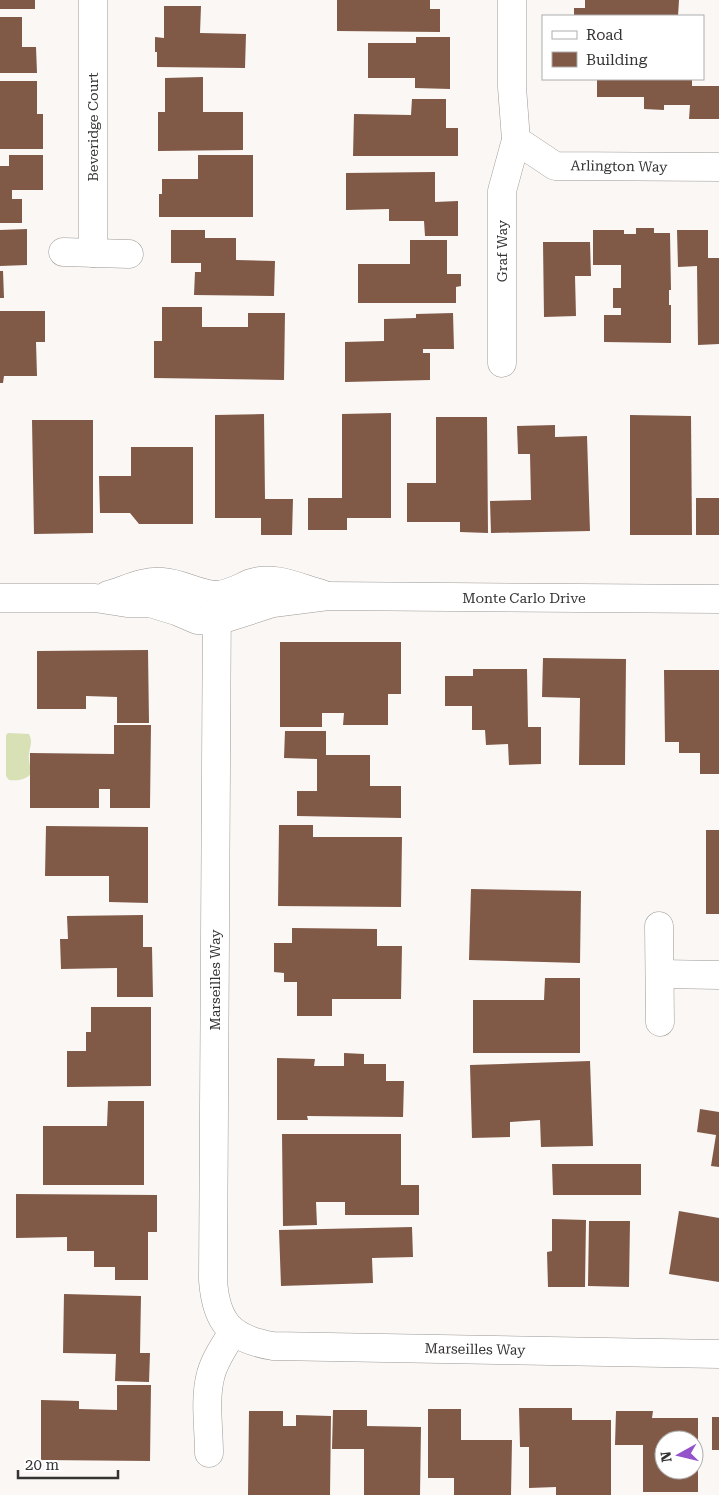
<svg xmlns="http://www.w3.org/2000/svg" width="719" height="1495" font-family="'Roboto Serif',serif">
  <rect width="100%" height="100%" fill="#faf7f4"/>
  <path fill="#d7e1b5" d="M8,733L29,734C33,742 30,745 29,754C28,760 31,767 31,774C25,780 17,781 9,780L6,776V735Z"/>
  <g fill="#815947" fill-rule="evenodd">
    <rect x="0" y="0" width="35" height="9"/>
    <path d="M337,0H430V9H440V32L337,31Z"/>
    <path d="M585,0H679L678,16H574V8H585Z"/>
    <path d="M164,6H201L200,33L246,34L245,68L157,67V52H155V37L164,38Z"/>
    <path d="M0,17H22V47H36L37,73H0Z"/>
    <path d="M416,37H450V89L415,88V78H368V43H416Z"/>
    <path d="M203,77V112H243V150L158,151V112H165V78Z"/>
    <path d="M597,79H692V86H719V119H689L690,105H664V110L644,109V97H597Z"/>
    <path d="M0,81H37V114H43V149H0Z"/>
    <path d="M412,99H446V128H458V156H353L354,114L411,115Z"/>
    <path d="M9,155H43V190H12V199H22V223H0V166H9Z"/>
    <path d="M198,155H253V217H159V194H162V179H198Z"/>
    <path d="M435,172V202L458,201V236H425L424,221H389V209L346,210V173Z"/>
    <path d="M636,228H654V233H670L671,290H669V305H671V343L604,342V315H621V308H613V288H621V265H593V230H624V234H636Z"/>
    <path d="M27,229V265L0,266V230Z"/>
    <path d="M171,230H205V238H236V260L275,261L274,296L194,295L195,272H201V263H171Z"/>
    <path d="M677,230H708V258H719V344L698,345L697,266L678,267Z"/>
    <path d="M410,240H447V274H461V286L456,287V303H358V264H410Z"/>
    <path d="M543,242H590L591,276H575L576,316L544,317Z"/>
    <path d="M0,271H3L4,298H0Z"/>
    <path d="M162,307H202V327H248V313H285L284,380L154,378V341H162Z"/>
    <path d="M0,311H45V342H36L37,376H4L3,383H0Z"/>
    <path d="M453,313L454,349H423V353H430V380L345,382V342L384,341V319L416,318V314Z"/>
    <path d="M391,413V518H347V530H308V498H342V414Z"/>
    <path d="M264,414L265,499H293L292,535H261V518H215V415Z"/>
    <path d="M630,415L691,416L692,535H630Z"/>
    <path d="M436,417H487L488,533L460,532V522H407V483H436Z"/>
    <path d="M32,420H93V533L34,534Z"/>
    <path d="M555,425V437L587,436L590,531L491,533L490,501L531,500L530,454H518L517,426Z"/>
    <path d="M131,447H193V524H139L130,513H100L99,476H131Z"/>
    <rect x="696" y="498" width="23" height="37"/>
    <path d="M280,642H401V694H388V725H343L344,713H322V727H280Z"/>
    <path d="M148,650L149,723H117V697L86,696V709H37V651Z"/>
    <path d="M543,658L626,659L625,765H579L580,698L542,697Z"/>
    <path d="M473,669H527L528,727H541V764L509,765L508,744L486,745L485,730H472V706H445V676H473Z"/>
    <path d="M664,670H719V774H700V753H679V742H665Z"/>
    <path d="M114,725H151L150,808H110V789H99V808H30V753L114,754Z"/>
    <path d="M285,731H326V755H370V786H401V818L297,816V791H317V759L284,758Z"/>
    <path d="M279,825H313V837H402L401,907L278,906Z"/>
    <path d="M46,826L148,827V903L109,902V876H45Z"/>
    <rect x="706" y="830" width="13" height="84"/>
    <path d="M471,889L581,891L580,963L469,960Z"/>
    <path d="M143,915V947H152L153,997H117V968L61,969L60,939H68L67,916Z"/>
    <path d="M292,928L377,929V946H402L401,999H332V1016H297V982H284V973L274,972V943H292Z"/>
    <path d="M545,978H580V1053H473V1000H544Z"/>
    <path d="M91,1007H151V1086L67,1087V1051H86V1032H91Z"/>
    <path d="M344,1053L364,1054V1064H386V1081H404L403,1117L307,1116L308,1120H277V1058L315,1059L314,1066H344Z"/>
    <path d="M590,1061L593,1146L541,1147L540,1120L510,1122V1137L472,1138L470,1065Z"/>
    <path d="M108,1101H144V1185H43V1126H107Z"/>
    <path d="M700,1109L719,1112V1167L711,1166L716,1135L697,1132Z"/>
    <path d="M282,1134H401V1185H419V1215H345V1202H316L317,1225L283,1226Z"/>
    <path d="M552,1164H641V1195H553Z"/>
    <path d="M16,1194L157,1195V1232H148V1280H115V1267H94V1251H67V1237L16,1238Z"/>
    <path d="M679,1211L719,1218V1282L669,1274Z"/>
    <path d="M552,1219L586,1220L585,1287H548L547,1252L552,1251Z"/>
    <path d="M589,1221H630L629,1287L588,1286Z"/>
    <path d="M412,1227L413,1257L372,1258L373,1283L281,1286L279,1230Z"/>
    <path d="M64,1294L141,1296L140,1353H150L149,1382L115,1381L116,1354L63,1353Z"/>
    <path d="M117,1385H151L150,1461L41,1460V1400L79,1401V1409L117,1410Z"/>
    <path d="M519,1408H572V1420H611V1495H556V1487L529,1488V1447H520Z"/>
    <path d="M428,1409H461V1440H512L511,1495H454V1478H428Z"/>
    <path d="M333,1410H367V1426L421,1427L420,1495H364V1449H332Z"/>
    <path d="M249,1411H283V1426H296V1415L331,1416L330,1495H248Z"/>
    <path d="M616,1411H653L652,1418H698V1492H643V1445H615ZM664,1440H694V1470H664Z"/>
    <rect x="712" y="1417" width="7" height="33"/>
  </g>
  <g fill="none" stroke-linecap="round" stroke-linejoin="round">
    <defs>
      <g id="minor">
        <path d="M512,0V87L516,140L555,166L719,167"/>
        <path d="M63,252L129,254"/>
        <path d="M93,253V0"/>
        <path d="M502,363V191L516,140"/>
        <path d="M108,595C126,590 144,580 163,582C181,583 197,594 215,595C229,595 239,588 251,583C275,575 299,588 322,594"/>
        <path d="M217,595L213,1280C216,1323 231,1339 273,1346L719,1354"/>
        <path d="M0,598H95L127,603H150L176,611L197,620L217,621L273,603L328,596L719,599"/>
        <path d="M659,926L660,1022"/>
        <path d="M661,974L719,975"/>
        <path d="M209,1453C209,1428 204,1398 211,1374C215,1359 225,1345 233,1332"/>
      </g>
    </defs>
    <use href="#minor" stroke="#9c9996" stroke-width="29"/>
    <use href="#minor" stroke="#fff" stroke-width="28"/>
  </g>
  <g text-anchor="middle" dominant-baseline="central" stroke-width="5" stroke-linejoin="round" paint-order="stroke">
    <g font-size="14" fill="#353433" stroke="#fff">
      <text transform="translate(93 127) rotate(-90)">Beveridge Court</text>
      <text transform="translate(619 166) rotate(1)">Arlington Way</text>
      <text transform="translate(502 251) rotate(-90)">Graf Way</text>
      <text x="524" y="598">Monte Carlo Drive</text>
      <text transform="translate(215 980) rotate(-90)">Marseilles Way</text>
      <text transform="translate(475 1349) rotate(1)">Marseilles Way</text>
    </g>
  </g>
  <rect x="542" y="15" width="162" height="65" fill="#ffffff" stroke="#aeaead"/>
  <rect x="552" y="31" width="25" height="8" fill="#ffffff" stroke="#aeaead"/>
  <text x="586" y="40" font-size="15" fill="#353433">Road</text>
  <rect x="552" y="52" width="25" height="15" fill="#815947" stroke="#aeaead"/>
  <text x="586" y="65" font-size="15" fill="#353433">Building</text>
  <g transform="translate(679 1455) rotate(262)"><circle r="24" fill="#ffffff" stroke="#aeaead"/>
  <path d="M0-4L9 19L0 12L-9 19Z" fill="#9453c8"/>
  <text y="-8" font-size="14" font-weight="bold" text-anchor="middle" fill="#353433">N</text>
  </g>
  <path d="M18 1470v8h100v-8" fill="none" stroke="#353433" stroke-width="2.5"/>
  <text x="25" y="1470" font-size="15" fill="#353433" stroke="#ffffff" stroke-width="4" paint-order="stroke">20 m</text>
</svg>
